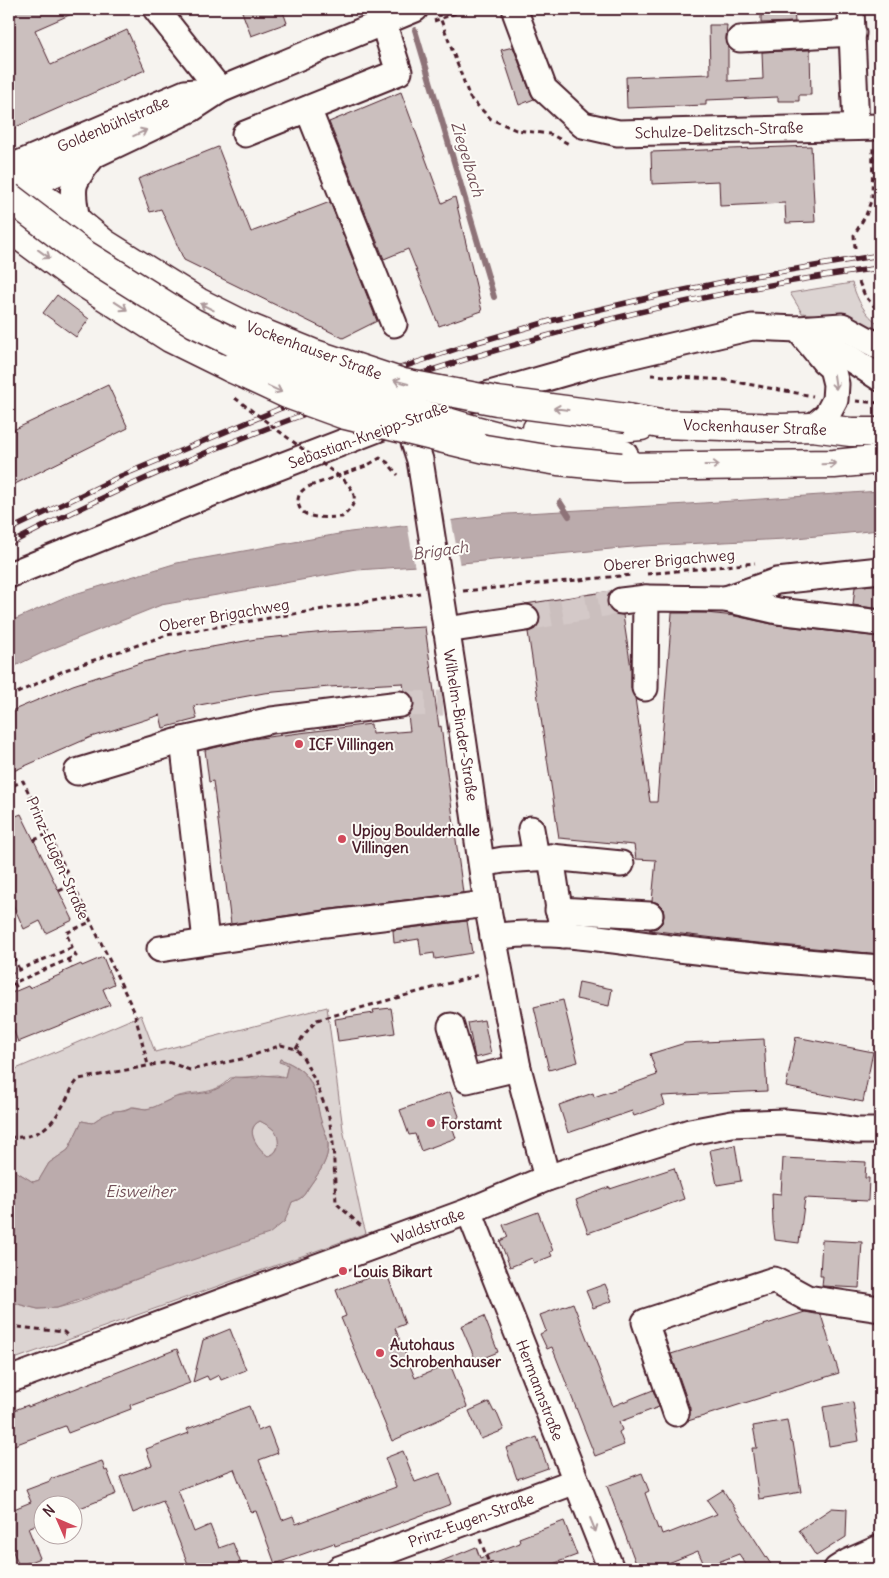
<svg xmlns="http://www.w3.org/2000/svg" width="889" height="1578" font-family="Delius,sans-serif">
  <rect width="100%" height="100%" fill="#f6f3ef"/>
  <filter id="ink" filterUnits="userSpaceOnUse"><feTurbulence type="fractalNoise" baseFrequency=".02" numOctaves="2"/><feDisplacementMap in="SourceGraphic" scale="10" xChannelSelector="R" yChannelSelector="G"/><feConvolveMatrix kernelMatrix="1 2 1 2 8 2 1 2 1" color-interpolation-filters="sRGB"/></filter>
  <g filter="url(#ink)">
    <g fill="#dcd4d2" stroke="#937a7e">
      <path d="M852,283C858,301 864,314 880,325V340L827,316L802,313L790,293Z"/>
      <path d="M327,1007L343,1129L362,1219L366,1233L9,1361V1302L38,1309L57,1308L76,1303L142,1277L288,1212L292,1202C295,1201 300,1199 302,1197C306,1193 308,1188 311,1184C320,1171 330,1158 328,1141C326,1134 322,1127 320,1119C314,1087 314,1072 280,1059L288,1065L285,1077L277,1075L230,1078C212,1098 195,1089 174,1098C165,1101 155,1109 145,1109C142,1109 138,1107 134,1107C130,1107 127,1109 123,1110C111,1113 102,1115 92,1123L82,1121L68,1150L49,1163L39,1180L33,1182L9,1167V1072L141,1015L155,1052Z"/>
      <path d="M260,1121C265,1124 270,1126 274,1130C281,1138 280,1153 268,1156C258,1149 243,1130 260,1121Z"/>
    </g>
    <g fill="#bbabac" stroke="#8e7378" fill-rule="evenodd">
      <path d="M880,491V530L785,539L643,546L462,563L357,570L161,605L46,651L9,669V622L65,597L177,563L350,532L508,514L688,504Z"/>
      <path d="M280,1059C312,1071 314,1087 320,1117C322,1126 327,1134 328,1143C329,1160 320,1171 311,1184C308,1188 305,1194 302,1197C300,1199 295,1201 292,1202L285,1221L269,1234L142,1277L57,1308L38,1309L9,1302V1167L33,1182L39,1180L49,1163L68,1150L82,1121L92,1123L102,1116L114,1111L125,1110L132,1107L146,1109L154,1107L176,1097L210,1092L223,1086L234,1077L257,1078L262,1075L285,1077L288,1065L279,1062ZM260,1121C265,1124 270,1126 274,1130C281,1139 280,1154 268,1156C258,1149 243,1129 260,1121Z"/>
    </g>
    <path fill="#f6f3ef" d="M451,518L460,566L415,569L407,523Z"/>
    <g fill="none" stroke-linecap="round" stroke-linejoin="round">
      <g stroke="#8e7378" stroke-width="6">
        <path d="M415,30L494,297"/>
        <path d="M560,502L569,516"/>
      </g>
    </g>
    <g fill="#cbbfbe" stroke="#4a1f2b">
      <path d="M9,9H83L35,30L51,65L127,30L145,70L9,130Z"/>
      <path d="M241,9H282L287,23L251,36Z"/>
      <path d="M761,9H794L795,22L761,23Z"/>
      <path d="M709,25H727L726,39L728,46V81L763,79L762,52L810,50L811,95H799V101H778V97L706,100V105L627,108L626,77L710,74Z"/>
      <path d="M513,47L531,94L534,99L519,105L501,50Z"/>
      <path d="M401,92L442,203L455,197L482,311L439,326L408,249L384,259L329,122Z"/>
      <path d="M811,146L815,222L786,223L785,203L720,206L719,181L652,184L651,152Z"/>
      <path d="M218,147L251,232L330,202L377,321L343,338L184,260L161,209L150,212L138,179Z"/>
      <path d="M57,295L89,319L76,337L43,313Z"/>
      <path d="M108,385L128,428L9,487V432Z"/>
      <path d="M880,584V609L853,605L855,587Z"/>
      <path d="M611,591L608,596L607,602L609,609L616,614L623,615L631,668V688L635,698L650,802H657L672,613H706L735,616L776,625L880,637V954L747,942L649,930L657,928L662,923L664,916L663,908L658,903L652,901L656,860L636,859L634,845L559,838L528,632L535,629L540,623V616L537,609L532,605L525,604Z"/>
      <path d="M425,627L439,727L441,726L463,893L323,910L231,924L213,781L209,782L205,750L252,739L371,724L372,734L410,731L408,716L413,710L414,702L411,695L404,690L403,683L329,687L264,693L194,706L197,719L163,728L160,715L91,737L9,773V712L73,685L140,663L184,652L256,639L326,632Z"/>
      <path d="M21,814L73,920L46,933L40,921L24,929L9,896V819Z"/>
      <path d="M467,921L472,953L435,959L434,953L421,955L419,939L394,943L393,930Z"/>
      <path d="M103,957L114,984L103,989L110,1005L18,1042L9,1019V994L28,986L29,988L64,973L63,972L81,964L82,966Z"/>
      <path d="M579,982L612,989L609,1006L576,999Z"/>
      <path d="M563,1000L578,1062L549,1070L534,1007Z"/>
      <path d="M391,1008L395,1033L338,1041L335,1019L374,1013L373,1010Z"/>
      <path d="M484,1020L491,1054L475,1058L468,1023Z"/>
      <path d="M796,1037L873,1052L863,1102L786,1087Z"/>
      <path d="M764,1039L767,1091L662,1096L665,1105L634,1116L632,1111L568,1133L559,1105L593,1093L594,1097L657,1075L650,1054L685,1043Z"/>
      <path d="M450,1092L459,1116L456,1121L458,1127L453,1129L456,1138L421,1151L415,1134L409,1135L400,1110Z"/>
      <path d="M735,1145L741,1181L717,1185L710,1150Z"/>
      <path d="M783,1158L866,1162L865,1178H869L868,1201L805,1198L799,1243L775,1240L773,1224L772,1193L781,1194Z"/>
      <path d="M674,1168L684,1199L588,1233L576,1200L610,1187V1189Z"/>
      <path d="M538,1212L553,1251L550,1252L552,1256L534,1263L532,1258L510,1267L500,1241L508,1237L503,1225Z"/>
      <path d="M822,1240L862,1242L859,1288L822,1286L823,1276H820Z"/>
      <path d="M386,1271L405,1324L395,1328L415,1378L450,1364L467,1407L392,1441L341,1318L346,1316L336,1290Z"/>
      <path d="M605,1284L612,1301L593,1308L586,1291Z"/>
      <path d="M573,1303L613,1406L653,1390L659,1407L619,1422L622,1430L619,1432L624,1445L595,1456L552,1347L547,1349L540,1334L546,1331L540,1315Z"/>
      <path d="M805,1312L821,1315L839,1373L688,1421L690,1415V1408L671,1354Z"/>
      <path d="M484,1316L498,1352L476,1361L461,1326Z"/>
      <path d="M230,1329L246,1370L221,1380L219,1375L209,1380L207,1376L193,1382L203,1340Z"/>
      <path d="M177,1349L190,1383L130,1405L131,1409L68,1433L65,1426L9,1447V1412L28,1405V1407Z"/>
      <path d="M489,1402L494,1412L496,1411L504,1430L481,1439L469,1411Z"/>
      <path d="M853,1402L859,1441L829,1446L823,1407Z"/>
      <path d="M249,1406L258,1431L268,1427L278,1453L259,1460L282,1520L293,1516L296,1524L396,1487L385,1458L403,1451L415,1482L440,1473L451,1504L366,1536L335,1546L334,1543L275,1564L256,1511L251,1512L234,1469L178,1490L194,1532L210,1525L219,1548L233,1543L243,1569H190L163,1501L133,1513L120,1477L152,1465L146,1449L189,1433L187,1429Z"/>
      <path d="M787,1420L791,1442H793L801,1492L759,1499L752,1448H757L753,1426Z"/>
      <path d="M537,1437L548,1468L517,1479L506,1448Z"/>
      <path d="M102,1461L105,1471L107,1470L116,1494L72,1511V1506H42V1522L28,1528L40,1558L19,1566L9,1542V1511L31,1502L26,1490L50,1481V1479Z"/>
      <path d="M642,1473L649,1491L645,1493L658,1529L660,1528L662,1534L668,1532L669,1533L717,1514L707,1500L723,1490L774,1569H749L739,1554L705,1567L698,1551L661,1566L662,1569H638L607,1486Z"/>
      <path d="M832,1508L847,1509L846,1537L816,1556L799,1530Z"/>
      <path d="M564,1521L577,1555L539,1569H423L476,1547L480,1558L520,1543L519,1538Z"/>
    </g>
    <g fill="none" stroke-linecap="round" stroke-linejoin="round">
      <g stroke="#d4c9c8" stroke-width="25" stroke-dasharray="25 12" stroke-linecap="butt">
        <path d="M526,618L621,601"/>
        <path d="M400,704L443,703"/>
      </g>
      <defs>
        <g id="minor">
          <path d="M156,9L220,90"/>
          <path d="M851,9L856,127"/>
          <path d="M516,14L544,89L583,125L618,133L880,127"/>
          <path d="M740,39L853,33"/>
          <path d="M308,109L394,324"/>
          <path d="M245,134L399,72L383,22"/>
          <path d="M9,168L185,93L195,92"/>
          <path d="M25,186L50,176L191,109L220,90L415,9"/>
          <path d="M77,221C71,185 70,185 93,156"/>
          <path d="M798,329L824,361L832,368L836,384L835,400L827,415L812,427"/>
          <path d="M813,338L851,359L880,378"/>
          <path d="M406,418L420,460L458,703L487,904L518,1068L547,1178"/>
          <path d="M9,575L232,485L406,418L595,364L752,327L798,329L842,326L880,347"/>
          <path d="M726,599L777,581L880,570"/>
          <path d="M621,601L646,598L726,599L778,611L880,623"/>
          <path d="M446,630L526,618"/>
          <path d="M645,688L646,598"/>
          <path d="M183,740L206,941"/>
          <path d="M77,772L183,740L272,720L400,704"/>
          <path d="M531,829L536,857"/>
          <path d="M551,857L621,864"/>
          <path d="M482,864L503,860L551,857L563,935"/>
          <path d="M558,910L650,915"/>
          <path d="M493,937C553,927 620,942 679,949C746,957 813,963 880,968"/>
          <path d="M160,949L325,924L487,904"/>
          <path d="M451,1026L467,1080L518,1068"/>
          <path d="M469,1211L611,1569"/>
          <path d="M9,1380L469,1211L547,1178L690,1132L732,1124L785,1122L829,1126L857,1131H880"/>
          <path d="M676,1413L645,1322L774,1280L807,1298L880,1309"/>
          <path d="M339,1569L576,1481"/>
          <path d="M837,1569L848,1562L880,1548"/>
        </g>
        <g id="major">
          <path d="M9,171L25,186L77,221L105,244L198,302L250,328"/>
          <path d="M9,228L79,280L170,338L231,368"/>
          <path d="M627,418L660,424L782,428L812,427L851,432H880"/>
          <path d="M471,429L517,441L624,455"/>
          <path d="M537,429H608L641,426"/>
          <path d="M621,467L834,464L874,460L880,458"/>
        </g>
      </defs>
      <use href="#minor" stroke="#4a1f2b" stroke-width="29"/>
      <use href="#major" stroke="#4a1f2b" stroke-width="31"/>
      <g stroke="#4a1f2b" stroke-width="3" stroke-dasharray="5 4" stroke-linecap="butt">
        <path d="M438,12L470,98L491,119L516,130L550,134L569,144"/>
        <path d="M434,21L467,9"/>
        <path d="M855,248L854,235L866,215L872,198L873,148"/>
        <path d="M859,282L865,296L880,313"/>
        <path d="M651,375L725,380L813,396"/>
        <path d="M856,401L880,403"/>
        <path d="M310,486L366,466L380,458L387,462L398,475"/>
        <path d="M647,574L755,563"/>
        <path d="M463,591L631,575"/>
        <path d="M9,697L65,670L167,635L420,593"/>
        <path d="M9,779L12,786L23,781L134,1011L148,1065"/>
        <path d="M34,840L48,834"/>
        <path d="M59,891L72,885"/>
        <path d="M9,949L19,969"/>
        <path d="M69,959L72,968"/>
        <path d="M9,974L73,947"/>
        <path d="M14,983L18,990"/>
        <path d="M9,985L76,956L66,933L90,922"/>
        <path d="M296,1049L303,1036L317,1020L479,975"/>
        <path d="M9,1137C38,1139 51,1127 65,1102C70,1093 72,1086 79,1079L168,1062L190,1070L246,1058L281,1045L296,1049L304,1059L316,1083L329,1117L333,1143L336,1203L361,1226"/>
        <path d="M9,1326L64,1332L67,1335"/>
        <path d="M480,1539L491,1569"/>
      </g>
      <use href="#minor" stroke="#fdfcf7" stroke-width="25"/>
      <use href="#major" stroke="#fdfcf7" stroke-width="28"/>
      <defs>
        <g id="rail">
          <path d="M9,530L121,476L279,409L471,344L550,321L660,295L748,277L880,255"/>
          <path d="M9,544C122,485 240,436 361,394C529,335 703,291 880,268"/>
        </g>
      </defs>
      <use href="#rail" stroke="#4a1f2b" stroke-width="5.5"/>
      <use href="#rail" stroke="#fdfcf7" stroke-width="4" stroke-dasharray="11" stroke-linecap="butt"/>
      <defs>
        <g id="major-bridge">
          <path d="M9,197L81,252L194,323L282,366L363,397L471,429"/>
          <path d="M250,328L312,353L403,383L497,401L627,418"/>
          <path d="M231,368L287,394L345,415L485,449L558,461L621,467"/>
        </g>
      </defs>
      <use href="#major-bridge" stroke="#4a1f2b" stroke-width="31" stroke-linecap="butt"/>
      <path stroke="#4a1f2b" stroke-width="3" stroke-dasharray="5 4" stroke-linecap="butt" d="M235,398L344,480C358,494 358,504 342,517C328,517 299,522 298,501C298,493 303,489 310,486"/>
      <use href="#major-bridge" stroke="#fdfcf7" stroke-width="28"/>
    </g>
    <defs><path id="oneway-shaft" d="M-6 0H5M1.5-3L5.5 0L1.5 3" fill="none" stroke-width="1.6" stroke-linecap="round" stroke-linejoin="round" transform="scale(1.25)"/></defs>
    <g stroke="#ac999b">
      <use href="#oneway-shaft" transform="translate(140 133) rotate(-25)"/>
      <use href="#oneway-shaft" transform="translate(44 254) rotate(36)"/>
      <use href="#oneway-shaft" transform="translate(121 306) rotate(33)"/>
      <use href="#oneway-shaft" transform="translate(207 307) rotate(-154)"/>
      <use href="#oneway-shaft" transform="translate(401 382) rotate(-165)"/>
      <use href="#oneway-shaft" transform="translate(835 382) rotate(82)"/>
      <use href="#oneway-shaft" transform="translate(275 389) rotate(25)"/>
      <use href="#oneway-shaft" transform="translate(561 409) rotate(-173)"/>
      <use href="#oneway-shaft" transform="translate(829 464) rotate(-2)"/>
      <use href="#oneway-shaft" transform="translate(712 465)"/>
      <use href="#oneway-shaft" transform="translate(593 1525) rotate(68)"/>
    </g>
  </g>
  <g fill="#d1495b" stroke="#fdfcf7" stroke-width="2">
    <circle cx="299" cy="744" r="5"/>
    <circle cx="342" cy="839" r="5"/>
    <circle cx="431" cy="1123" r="5"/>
    <circle cx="343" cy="1271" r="5"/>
    <circle cx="380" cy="1353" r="5"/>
  </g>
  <g text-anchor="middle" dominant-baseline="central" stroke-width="4" stroke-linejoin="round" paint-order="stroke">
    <g font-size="15" fill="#4a1f2b" stroke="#fdfcf7">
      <text transform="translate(113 124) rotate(-23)">Goldenbühlstraße</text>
      <text transform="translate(719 130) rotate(-2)">Schulze-Delitzsch-Straße</text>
      <text transform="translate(314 350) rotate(20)">Vockenhauser Straße</text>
      <text transform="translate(755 427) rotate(2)">Vockenhauser Straße</text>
      <text transform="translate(368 435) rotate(-20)">Sebastian-Kneipp-Straße</text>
      <text transform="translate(669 560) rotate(-5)">Oberer Brigachweg</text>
      <text transform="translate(224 615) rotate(-10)">Oberer Brigachweg</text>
      <text transform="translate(461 725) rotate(81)">Wilhelm-Binder-Straße</text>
      <text transform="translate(58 858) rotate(66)">Prinz-Eugen-Straße</text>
      <text transform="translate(428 1226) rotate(-20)">Waldstraße</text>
      <text transform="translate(540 1390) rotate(69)">Hermannstraße</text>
      <text transform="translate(471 1520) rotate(-20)">Prinz-Eugen-Straße</text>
    </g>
    <g font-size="15" font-weight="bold" fill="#4a1f2b" stroke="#fdfcf7" text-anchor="start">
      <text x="309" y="744">ICF Villingen</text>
      <text x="352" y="830">Upjoy Boulderhalle<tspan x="352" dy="17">Villingen</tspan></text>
      <text x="441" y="1123">Forstamt</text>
      <text x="353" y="1271">Louis Bikart</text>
      <text x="390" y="1344">Autohaus<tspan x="390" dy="17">Schrobenhauser</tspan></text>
    </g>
    <g font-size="16" font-style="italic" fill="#725058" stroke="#fdfcf7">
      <text transform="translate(468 159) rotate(73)">Ziegelbach</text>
      <text transform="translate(440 550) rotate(-8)">Brigach</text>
      <text x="140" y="1191">Eisweiher</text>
    </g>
  </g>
  <rect width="889" height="1578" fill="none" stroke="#fdfcf7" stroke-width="30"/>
  <rect x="15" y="15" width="859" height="1548" fill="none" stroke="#4a1f2b" stroke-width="2" filter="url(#ink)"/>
  <g transform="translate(58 1520) rotate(315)"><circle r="24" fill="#fdfcf7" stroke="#b5a4a5"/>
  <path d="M0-4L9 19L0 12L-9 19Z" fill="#d1495b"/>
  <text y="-8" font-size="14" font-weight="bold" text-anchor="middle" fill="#4a1f2b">N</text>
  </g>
</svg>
